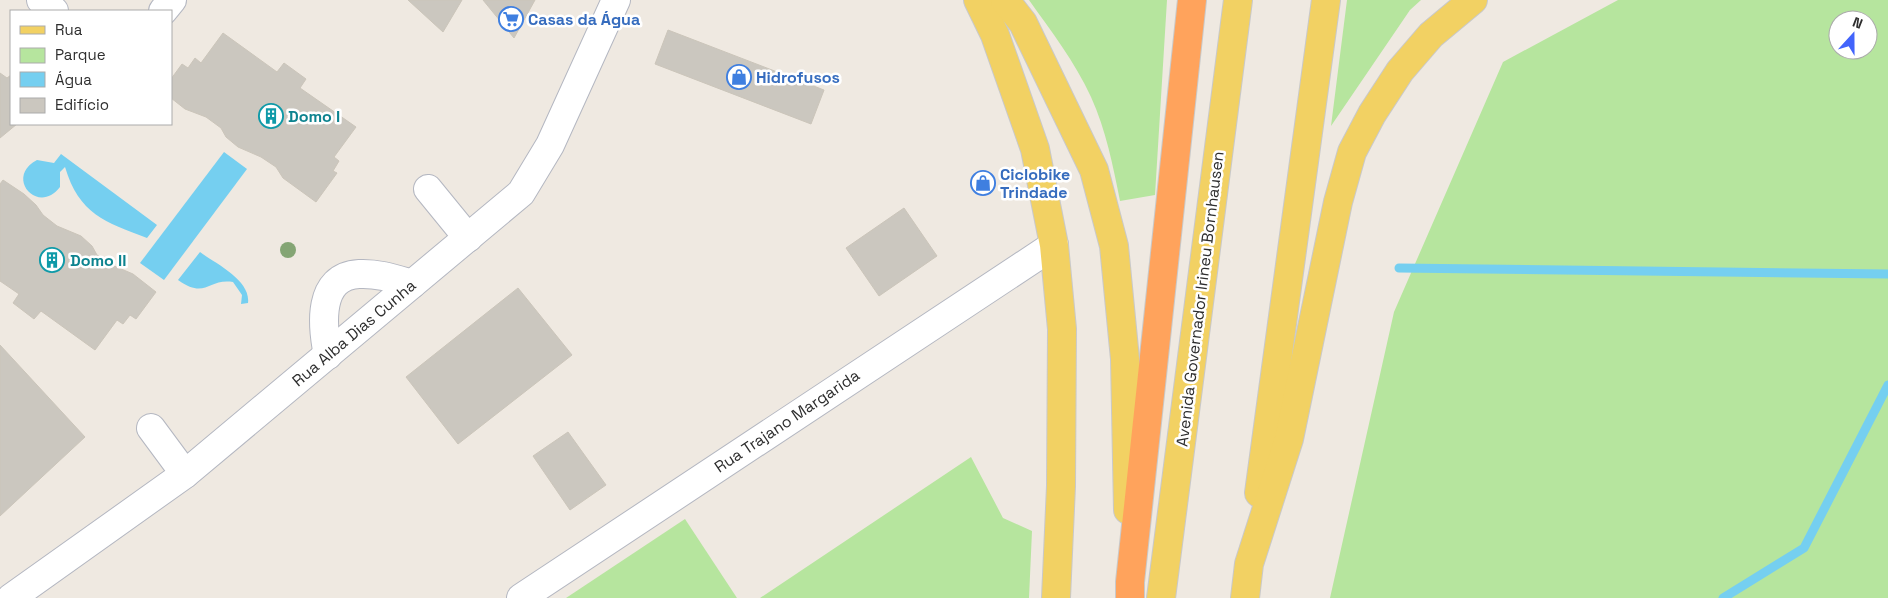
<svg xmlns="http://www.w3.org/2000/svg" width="1888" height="598" font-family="'Space Grotesk',sans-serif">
  <rect width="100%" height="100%" fill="#efe9e1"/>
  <g fill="#b6e59e" fill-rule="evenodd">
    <path d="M1029,0H1167L1155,195L1120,201C1113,166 1106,130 1091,97C1075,62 1051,31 1029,0Z"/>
    <path d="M1347,0H1421L1410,10L1331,126Z"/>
    <path d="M1618,0H1888V598H1330L1394,312L1503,62ZM1838,20H1868V50H1838Z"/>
    <path d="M971,457L1003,518L1032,531L1029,598H760Z"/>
    <path d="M685,519L737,598H566Z"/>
  </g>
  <g fill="#75cff0">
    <path d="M224,152L247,169L164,280L140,263Z"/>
    <path d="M61,154L157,225L147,238C105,222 79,214 65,167L60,172V187C38,216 4,177 37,160L54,163Z"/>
    <path d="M200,252C216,264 251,280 248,303L241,304L242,295L233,282C208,278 206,300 178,280Z"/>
  </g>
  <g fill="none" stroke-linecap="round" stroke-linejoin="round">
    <g stroke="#75cff0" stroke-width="9">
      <path d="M1399,268L1888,274"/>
      <path d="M1723,598L1804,548L1888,385"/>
    </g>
  </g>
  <g fill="#cbc7bf" stroke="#cbc5ba">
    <path d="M408,0H462L443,32Z"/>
    <path d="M483,0H535L514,38Z"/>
    <path d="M668,30L824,90L811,124L655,64Z"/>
    <path d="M223,33L277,72L284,63L306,79L300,88L356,127L334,157L339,161L333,171L337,173L316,202L283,178L276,167L261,157L238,147L226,137L221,128L206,117L185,109L171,98V79L182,64L188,68L195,58L201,63Z"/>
    <path d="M0,73L7,78L11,75V124H17L0,138Z"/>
    <path d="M3,180L24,194L36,205L43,215L57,226L81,236L92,246L97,255L112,265L133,274L156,292L136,319L130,315L123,324L117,320L95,350L41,311L34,319L13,303L19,294L0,281V184Z"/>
    <path d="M904,208L937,256L879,296L846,248Z"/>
    <path d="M518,288L572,355L458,444L406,377Z"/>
    <path d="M0,345L85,437L0,516Z"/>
    <path d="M568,432L606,485L570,510L533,456Z"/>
  </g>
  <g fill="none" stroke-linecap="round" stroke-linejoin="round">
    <defs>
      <g id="minor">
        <path d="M41,0L54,11"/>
        <path d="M163,11L172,0"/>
        <path d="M428,189L468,238"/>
        <path d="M328,355C322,326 317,276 359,274C378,273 395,279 412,284"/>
        <path d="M151,428L185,474"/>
        <path d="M11,598L185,474L521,193L550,145L616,0"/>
        <path d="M521,598L1054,245"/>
      </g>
      <g id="major">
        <path d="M978,0L995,35L1035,149L1054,245L1062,329L1061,486L1056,598"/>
        <path d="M1005,0L1023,23L1094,170L1114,246L1125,359L1128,510"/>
        <path d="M1259,493L1326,0"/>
        <path d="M1161,598L1238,0"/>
        <path d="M1245,598L1249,564L1289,439L1338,202L1352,152L1372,114L1400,71L1431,35L1473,0"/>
      </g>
      <path id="highway" d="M1130,598V582L1192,0"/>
    </defs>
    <use href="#minor" stroke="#b4b7c1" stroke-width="30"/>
    <use href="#major" stroke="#c9c9c9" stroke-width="30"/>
    <use href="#highway" stroke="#c9c9c9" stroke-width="30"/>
    <use href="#minor" stroke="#fff" stroke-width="28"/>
    <use href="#major" stroke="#f2d163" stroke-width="28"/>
    <use href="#highway" stroke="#ffa35c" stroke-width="28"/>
  </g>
  <circle fill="#84a574" cx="288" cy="250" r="8"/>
  <defs>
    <symbol id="supermarket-ring" viewBox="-11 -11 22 22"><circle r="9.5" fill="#fff" stroke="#3f7fe0" stroke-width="1.5"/><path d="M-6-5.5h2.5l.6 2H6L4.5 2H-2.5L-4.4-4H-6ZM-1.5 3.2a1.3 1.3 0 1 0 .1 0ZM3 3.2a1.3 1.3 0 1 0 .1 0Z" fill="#3f7fe0"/></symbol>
    <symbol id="shop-ring" viewBox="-11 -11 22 22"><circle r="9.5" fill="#fff" stroke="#3f7fe0" stroke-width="1.5"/><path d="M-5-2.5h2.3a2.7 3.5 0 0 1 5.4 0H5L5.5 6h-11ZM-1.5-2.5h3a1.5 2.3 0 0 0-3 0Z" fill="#3f7fe0"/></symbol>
    <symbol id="building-ring" viewBox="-11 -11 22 22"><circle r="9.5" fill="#fff" stroke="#0f9aa8" stroke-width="1.5"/><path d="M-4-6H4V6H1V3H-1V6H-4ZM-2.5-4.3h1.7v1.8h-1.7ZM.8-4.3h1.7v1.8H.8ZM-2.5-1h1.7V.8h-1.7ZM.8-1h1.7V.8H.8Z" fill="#0f9aa8"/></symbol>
  </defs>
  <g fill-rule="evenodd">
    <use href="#supermarket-ring" x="497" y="5" width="28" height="28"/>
    <use href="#shop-ring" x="725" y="63" width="28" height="28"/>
    <use href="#building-ring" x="257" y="102" width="28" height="28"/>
    <use href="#shop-ring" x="969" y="169" width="28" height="28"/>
    <use href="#building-ring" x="38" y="246" width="28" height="28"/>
  </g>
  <g text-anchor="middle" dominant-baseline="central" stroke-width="5" stroke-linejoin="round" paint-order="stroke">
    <g font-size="16" font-weight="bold" fill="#366cbe" stroke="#fff" text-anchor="start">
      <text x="528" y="19">Casas da Água</text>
      <text x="756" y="77">Hidrofusos</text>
      <text x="1000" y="174">Ciclobike<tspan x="1000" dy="18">Trindade</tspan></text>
    </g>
    <g font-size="16" font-weight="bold" fill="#0d838f" stroke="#fff" text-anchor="start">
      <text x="288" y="116">Domo I</text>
      <text x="70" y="260">Domo II</text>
    </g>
    <g font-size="16" fill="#2e2e2e" stroke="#fff">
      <text transform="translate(1200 299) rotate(-83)">Avenida Governador Irineu Bornhausen</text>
      <text transform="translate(354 333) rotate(-40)">Rua Alba Dias Cunha</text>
      <text transform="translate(787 421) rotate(-34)">Rua Trajano Margarida</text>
    </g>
  </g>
  <rect x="10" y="10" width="162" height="115" fill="#ffffff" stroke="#ababab"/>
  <rect x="20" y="26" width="25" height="8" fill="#f2d163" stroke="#ababab"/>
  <text x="55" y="35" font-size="15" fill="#2e2e2e">Rua</text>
  <rect x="20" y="48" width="25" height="15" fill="#b6e59e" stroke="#ababab"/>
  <text x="55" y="60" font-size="15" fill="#2e2e2e">Parque</text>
  <rect x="20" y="72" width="25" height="15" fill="#75cff0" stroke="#ababab"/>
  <text x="55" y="85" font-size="15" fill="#2e2e2e">Água</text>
  <rect x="20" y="98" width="25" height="15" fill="#cbc7bf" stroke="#ababab"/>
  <text x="55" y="110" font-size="15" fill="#2e2e2e">Edifício</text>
  <g transform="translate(1853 35) rotate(21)"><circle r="24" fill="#ffffff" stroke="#ababab"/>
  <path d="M0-4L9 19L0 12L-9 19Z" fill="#4264fb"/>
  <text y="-8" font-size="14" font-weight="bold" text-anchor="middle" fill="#2e2e2e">N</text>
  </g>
</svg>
